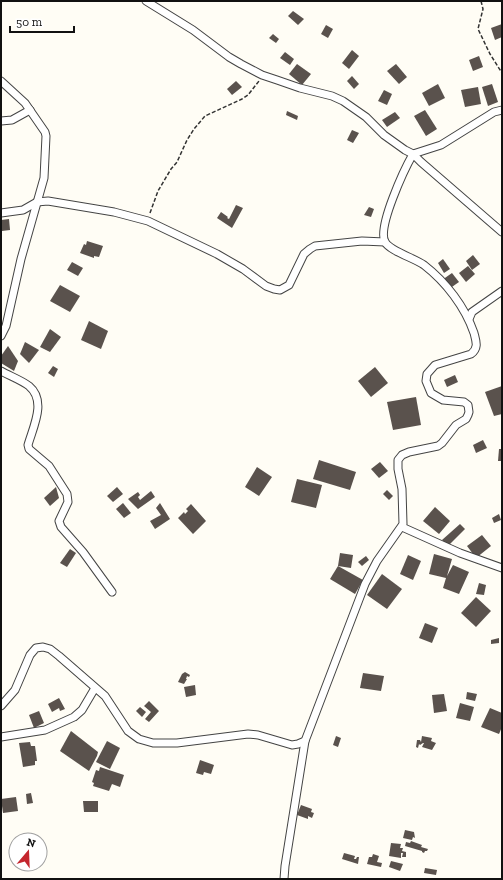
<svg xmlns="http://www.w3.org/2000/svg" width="503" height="880" font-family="'Zilla Slab',serif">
  <rect width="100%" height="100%" fill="#fffdf5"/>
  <g fill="#5a524d">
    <path d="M293,11L304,19L298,25L288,16Z"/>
    <path d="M502,24V37L495,40L491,28Z"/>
    <path d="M326,25L333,29L328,38L321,34Z"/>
    <path d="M273,34L279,39L276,43L269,38Z"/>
    <path d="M352,50L359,56L349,69L342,63Z"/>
    <path d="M285,52L294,59L290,65L280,58Z"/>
    <path d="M479,56L483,67L473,71L469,60Z"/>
    <path d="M297,64L311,74L302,85L289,74Z"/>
    <path d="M396,64L407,77L399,84L387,71Z"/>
    <path d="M352,76L359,84L354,89L347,81Z"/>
    <path d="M236,81L242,87L232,95L227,89Z"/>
    <path d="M438,84L445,98L429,106L422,93Z"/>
    <path d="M492,84L498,102L488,106L482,87Z"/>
    <path d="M478,87L481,104L465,107L461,90Z"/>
    <path d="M384,90L392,94L387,105L378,101Z"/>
    <path d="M425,110L437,129L426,136L414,116Z"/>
    <path d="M287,111L298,116L297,120L286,115Z"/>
    <path d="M395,112L400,118L387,127L382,120Z"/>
    <path d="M352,130L359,133L353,143L347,140Z"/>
    <path d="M236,205L243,208L232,228L217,218L221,212L228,217L227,218L229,219Z"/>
    <path d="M369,207L374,209L371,217L364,215Z"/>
    <path d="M9,219L10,230L2,231L1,220Z"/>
    <path d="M87,241L103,246L99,257L94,256V258L80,253L84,244L86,245Z"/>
    <path d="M473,255L480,264L472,270L466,261Z"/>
    <path d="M443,259L450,269L444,273L438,263Z"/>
    <path d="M72,262L83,268L78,276L67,270Z"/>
    <path d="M468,266L475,274L466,282L459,273Z"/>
    <path d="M452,273L459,282L449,289L442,280Z"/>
    <path d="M60,285L80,296L70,312L50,301Z"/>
    <path d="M89,321L108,331L101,349L81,340Z"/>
    <path d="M50,329L61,337L50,352L40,347Z"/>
    <path d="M25,342L39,350L29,363L20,354Z"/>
    <path d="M8,346L18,361L14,371L1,363V356Z"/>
    <path d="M53,366L58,369L54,377L48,373Z"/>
    <path d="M375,367L388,383L371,397L358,381Z"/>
    <path d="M455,375L458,382L447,387L444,380Z"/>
    <path d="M502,386V414L494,416L485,392Z"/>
    <path d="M416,397L421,425L393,430L387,402Z"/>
    <path d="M483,440L487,448L476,453L473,445Z"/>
    <path d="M499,449H502V461H498Z"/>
    <path d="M319,460L356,472L350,490L313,479Z"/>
    <path d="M380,462L388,471L379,478L371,469Z"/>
    <path d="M257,467L272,477L259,496L245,487Z"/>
    <path d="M297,479L322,485L316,508L291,502Z"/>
    <path d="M56,487L59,498L50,506L44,498Z"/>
    <path d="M117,487L123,494L113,502L107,496Z"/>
    <path d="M387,490L393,496L389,500L383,494Z"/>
    <path d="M151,491L155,497L138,509L128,499L138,492L140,495L138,497L140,500Z"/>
    <path d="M123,503L131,513L124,518L116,509Z"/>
    <path d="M160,503L170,519L155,529L150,521L161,515L156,508Z"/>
    <path d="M191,504L206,521L193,534L178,518L184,512L185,514L188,511L186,509Z"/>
    <path d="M435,507L450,521L439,534L423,521Z"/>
    <path d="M499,514L501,520L494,523L492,518Z"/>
    <path d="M460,524L465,529L448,546L442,540Z"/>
    <path d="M482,535L491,546L476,558L467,546Z"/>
    <path d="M70,549L76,553L67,567L60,563Z"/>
    <path d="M340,553L353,555L351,568L338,566Z"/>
    <path d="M434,554L452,559L447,576L453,565L469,572L459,594L443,588L446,578L429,574Z"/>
    <path d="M408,555L421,561L413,580L400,574Z"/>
    <path d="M366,556L369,560L362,566L358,562Z"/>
    <path d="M338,566L363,580L355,594L330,579Z"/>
    <path d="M382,574L402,589L387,609L367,595Z"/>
    <path d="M479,583L486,585L484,595L476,594Z"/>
    <path d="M476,597L491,611L476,627L461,613Z"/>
    <path d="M425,623L438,628L432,643L419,638Z"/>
    <path d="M499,638V643L491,644V640Z"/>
    <path d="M185,672L190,675L189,677L187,676L186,679H187L184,684L178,682L182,674Z"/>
    <path d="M363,673L384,676L381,691L360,688Z"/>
    <path d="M195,685L196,695L186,697L184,687Z"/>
    <path d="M467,692L477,694L475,701L466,699Z"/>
    <path d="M444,694L447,711L434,713L432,695Z"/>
    <path d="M59,698L65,709L60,711L59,708L52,712L48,704Z"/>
    <path d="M149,701L159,711L149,722L145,719L151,712L144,706Z"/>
    <path d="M460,703L474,707L470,721L456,718Z"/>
    <path d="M140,707L146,712L142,717L136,711Z"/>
    <path d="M490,708L502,713V727L499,734L481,727Z"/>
    <path d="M39,711L44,723L34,728L29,715Z"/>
    <path d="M71,731L98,752L97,756L89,771L60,751Z"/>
    <path d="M336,736L341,738L338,747L333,745Z"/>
    <path d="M422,736L432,738L431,741L436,743L432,750L422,747L424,743H423L420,745L419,744L418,748L416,747L417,740H420L421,742Z"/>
    <path d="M107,741L120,748L110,769L96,762Z"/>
    <path d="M30,742L31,746H35L37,761H35V765L23,767L19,743Z"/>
    <path d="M200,760L214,765L211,774L204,772L203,775L196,773Z"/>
    <path d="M100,767L124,775L120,787L112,784L109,791L93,786L94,783L92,782L96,770L99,771Z"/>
    <path d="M31,793L33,803L27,804L26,794Z"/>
    <path d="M16,797L18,811L3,813L1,799Z"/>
    <path d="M83,801H98V812H84Z"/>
    <path d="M301,805L312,809L311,812L314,813L312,818L308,816V819L297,815Z"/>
    <path d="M405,830L414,832L415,838L413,837L412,840L403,838Z"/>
    <path d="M411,841L422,845L421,847L428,849L427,851H425L424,853L422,852V851L405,846L406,842L410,843Z"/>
    <path d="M391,843L401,844L400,848H403L402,851L406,852V857H402L403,853H401V858L389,856Z"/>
    <path d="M344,853L355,856L354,859H356L357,857H359L358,864L342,859Z"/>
    <path d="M373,854L379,856L377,862L382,863L381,867L367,864L369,857H372Z"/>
    <path d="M391,861L403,864L400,871L389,867Z"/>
    <path d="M425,868L437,870L436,875L424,873Z"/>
  </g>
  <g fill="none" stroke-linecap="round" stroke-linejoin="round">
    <defs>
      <g id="street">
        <path d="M146,1L193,30L229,57L241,64L262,75L277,80L300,88L332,96L343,101L366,117L384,135L405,150L413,154L421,162L502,232"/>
        <path d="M1,81L25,103L45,132L46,136L44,178L21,259L6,326L1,336"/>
        <path d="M1,121L12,120L30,110"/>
        <path d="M1,213L23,210L37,202L48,201L114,212L148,221L217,254L243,269L266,286L274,289L280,290L289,285L304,254L310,249L315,246L362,241L385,242"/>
        <path d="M469,319L472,312L502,291"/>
        <path d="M1,371C10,376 21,380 29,386C47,401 33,427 28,445L29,449L49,466L67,494L68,502L59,521L61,527L83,552L112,592"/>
        <path d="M402,527L460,553L502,568"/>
        <path d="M1,706L15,690L30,655L36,648L43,647L50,649L59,656L105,696L128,731L139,739L153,743H177L248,734L258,735L292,745L298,744L305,741L365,584L377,561L403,524L402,489L398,469V460L402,455L409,452L438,446L442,443L456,425L466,419L468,415L469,412L468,405L464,402L443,400L431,393L426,381L427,374L435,365L471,354C479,348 476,341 474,333C465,307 446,282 424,265C414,258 390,251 385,242C377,227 405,168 413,154L441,145L494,112L502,110"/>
        <path d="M1,737L45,730L74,717L82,710L95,688"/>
        <path d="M284,879L285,866L305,741"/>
      </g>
    </defs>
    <use href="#street" stroke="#444" stroke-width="9"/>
    <g stroke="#333" stroke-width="1.5" stroke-dasharray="4 2" stroke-linecap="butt">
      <path d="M481,1L483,9L478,29L490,54L502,73"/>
      <path d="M150,213L158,191L171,169L177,162L187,140L194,129L205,116L242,99L248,95L259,81"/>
    </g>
    <use href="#street" stroke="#fff" stroke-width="7"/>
  </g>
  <rect width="503" height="880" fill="none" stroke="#111111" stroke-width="4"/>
  <g transform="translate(28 852) rotate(19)"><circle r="19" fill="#ffffff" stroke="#a0a0a0"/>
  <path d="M0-3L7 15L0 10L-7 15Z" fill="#c4262e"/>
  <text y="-6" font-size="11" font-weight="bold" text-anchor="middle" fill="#111111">N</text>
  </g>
  <path d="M10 26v6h64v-6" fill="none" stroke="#111111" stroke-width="2"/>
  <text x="16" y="26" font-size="12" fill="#111111" stroke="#ffffff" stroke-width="3" paint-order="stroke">50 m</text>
</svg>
